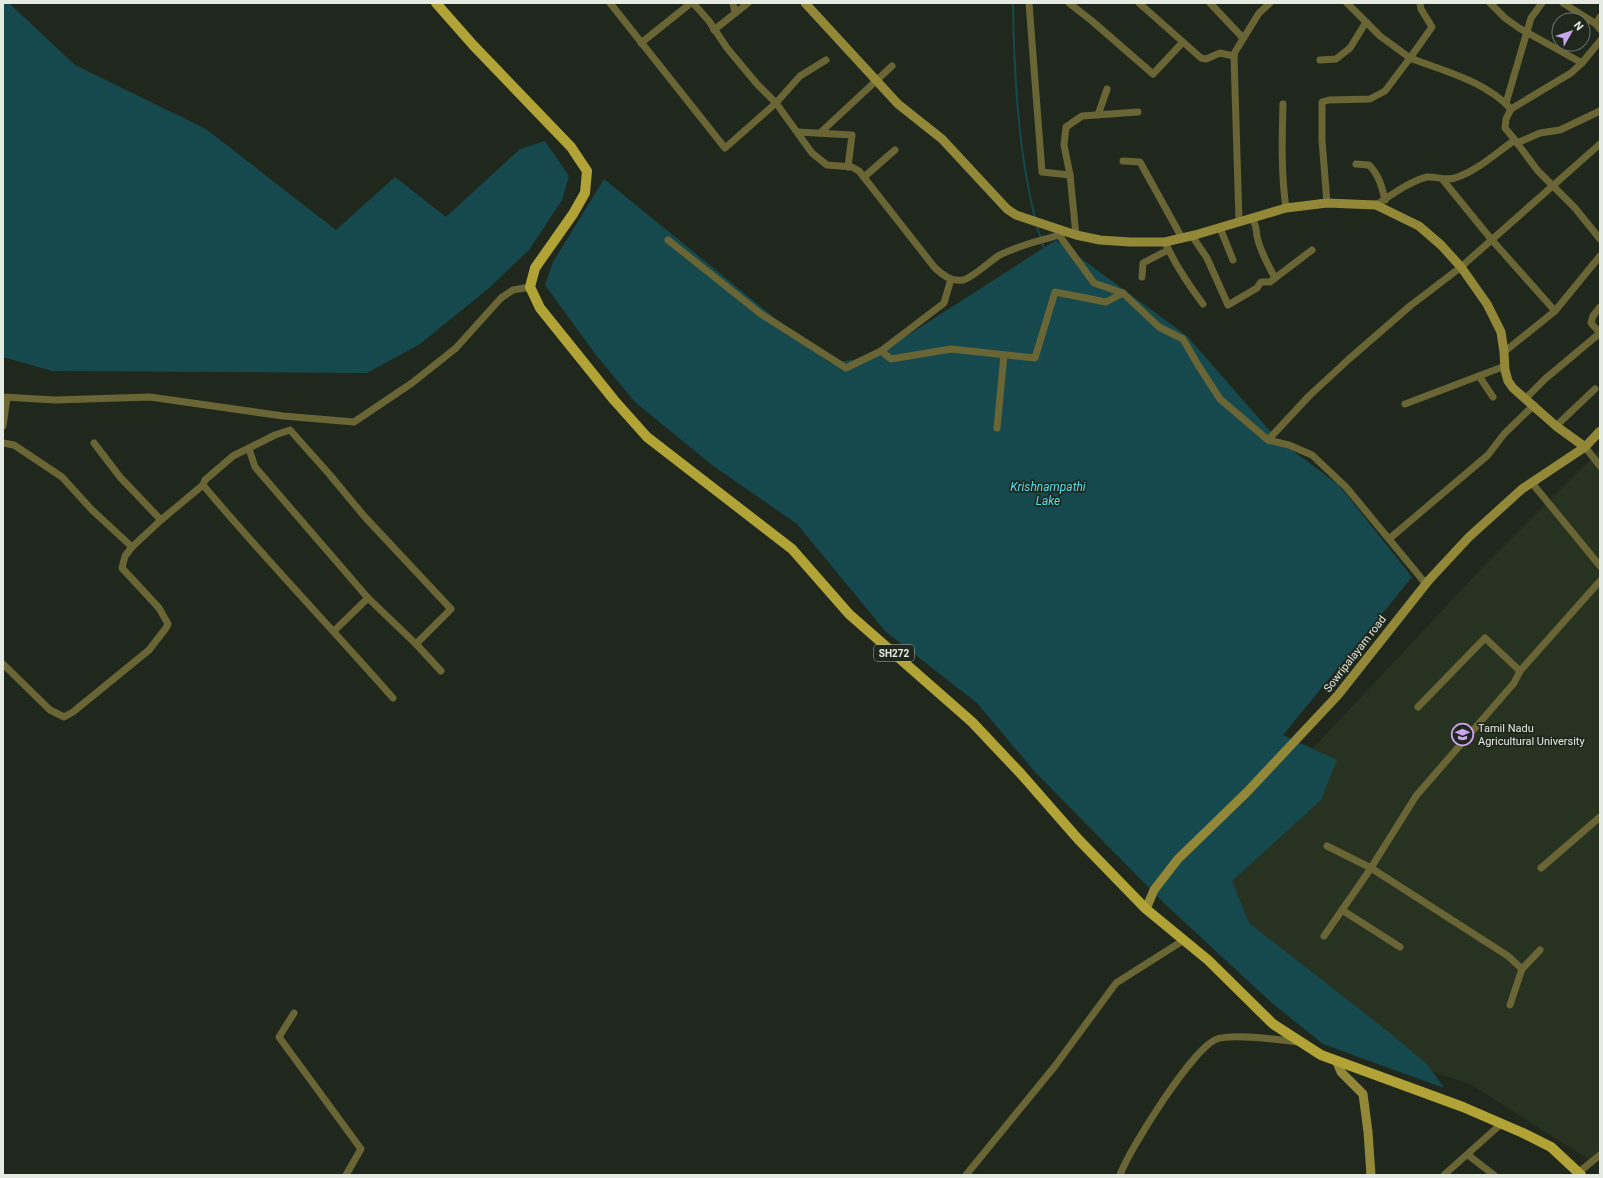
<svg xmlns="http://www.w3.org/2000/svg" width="1603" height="1178" font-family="Roboto,sans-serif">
  <rect width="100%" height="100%" fill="#20281d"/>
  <path fill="#273221" d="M1600,450V1157L1593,1162L1470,1084L1362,1048L1171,900L1482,568Z"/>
  <g fill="#15494e">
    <path d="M3,3H9L75,65L206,129L336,230L395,177L446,217L520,149L545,141L569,176L562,200L529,250L489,288L420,344L367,373L52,371L3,357Z"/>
    <path d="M604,179L830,363L874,357L1056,240L1187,336L1277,439L1339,485L1412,577L1283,735L1337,760L1321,800L1232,881L1249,923L1385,1029L1427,1064L1444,1088L1323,1044L1272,1003L1166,905L1036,773L977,703L886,632L797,524L712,465L635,402L596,355L545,285L553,262Z"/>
  </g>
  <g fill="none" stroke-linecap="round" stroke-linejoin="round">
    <g stroke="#15494e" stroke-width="2">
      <path d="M1013,3C1014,73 1018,150 1035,218"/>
      <path d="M1036,224L1045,251"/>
    </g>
    <g stroke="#6a6535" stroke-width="7">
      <path d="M610,3L725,148L776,103L800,76L826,60"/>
      <path d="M693,3L709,21L727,48L757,84L776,103L812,153L827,165L852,167L859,171L935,268C943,275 951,282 963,280C972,278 989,262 998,256C1018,245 1041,241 1062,234"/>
      <path d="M733,3L735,13"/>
      <path d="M1029,3L1042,172L1070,175L1076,235"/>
      <path d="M1069,3L1092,21L1153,74L1183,42"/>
      <path d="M1139,3L1201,58L1206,59L1220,53L1234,56"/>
      <path d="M1210,3L1243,38"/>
      <path d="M1490,3L1505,18L1519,28L1582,63"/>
      <path d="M1563,3L1596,24"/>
      <path d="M1600,17L1596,24L1600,29"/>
      <path d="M714,30L748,3"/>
      <path d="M641,43L691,3"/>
      <path d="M1320,60L1336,59L1350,48L1366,22"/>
      <path d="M1506,103L1531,18L1542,3"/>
      <path d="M1283,104C1282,138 1281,174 1286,208"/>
      <path d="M1511,109L1571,73L1582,63L1600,41"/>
      <path d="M1098,115L1107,89"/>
      <path d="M798,132L852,135L848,167"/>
      <path d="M820,133L892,66"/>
      <path d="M1515,140L1517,143L1540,133L1560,130L1600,111"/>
      <path d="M1517,143L1538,171L1575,208L1600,239"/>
      <path d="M1123,161L1140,162L1182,238"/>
      <path d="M1356,164L1369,165C1379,175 1382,187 1385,200"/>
      <path d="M1070,175L1064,145L1066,127L1082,116L1138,112"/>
      <path d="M864,177L895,150"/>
      <path d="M1443,180L1491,239L1555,311"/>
      <path d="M1327,203L1322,140V102L1329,100L1370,99L1385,91L1410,58L1380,36L1347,3"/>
      <path d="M1376,205C1390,196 1410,181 1427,177C1436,176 1443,181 1455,178C1477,171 1496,153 1515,140L1505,128L1506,119L1511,109C1485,81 1444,71 1410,58L1432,27L1421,9L1420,3"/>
      <path d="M1252,218C1256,226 1256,228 1257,236C1259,248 1269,267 1275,278"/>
      <path d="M1239,222L1234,56L1235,52L1259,13L1270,3"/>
      <path d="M1220,228L1233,260"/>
      <path d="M1059,235L1094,283L1123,293L1159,327L1183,339L1198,365L1220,399L1268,440L1289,445L1312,455L1346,487L1426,584"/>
      <path d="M1192,236L1207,258L1228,305L1257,288L1261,282H1270L1312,250"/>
      <path d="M668,240L761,314L846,368L881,351L944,303L951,279"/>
      <path d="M1165,242C1175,265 1188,284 1203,304"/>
      <path d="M1142,277L1143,263L1168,250"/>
      <path d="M1600,307L1593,316L1591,323L1600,333"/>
      <path d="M881,351L891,359L951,349L1035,358L1055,292L1106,302L1123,293"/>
      <path d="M1504,352L1555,311L1600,256"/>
      <path d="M1479,376L1493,397"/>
      <path d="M3,397L55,400L150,397L283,416L354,422L412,383L456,348L501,298L513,290L530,287"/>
      <path d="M1526,398L1545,379L1600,333"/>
      <path d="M1405,404L1505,366"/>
      <path d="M3,426L7,398"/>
      <path d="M1556,426L1595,389"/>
      <path d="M997,428L1004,355"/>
      <path d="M1268,440L1309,396L1349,359L1410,306L1461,267L1600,144"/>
      <path d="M3,443L14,445L62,477L92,510L132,547"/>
      <path d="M94,443L120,477L161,520"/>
      <path d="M1585,447L1600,466"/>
      <path d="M249,449L255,467L368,598L416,644L441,671"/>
      <path d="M1532,483L1600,566"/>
      <path d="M203,485C264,558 330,626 393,698"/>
      <path d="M1389,539L1488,455L1504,434L1534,405"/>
      <path d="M334,631L368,598"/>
      <path d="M3,664L50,710L64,717L73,712L149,650L166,628L168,624L159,608L122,568L125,556L132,547L161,520L203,485L205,480L233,456L275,435L290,430L330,475L364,516L451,609L416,644"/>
      <path d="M1418,707L1485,638L1520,671"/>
      <path d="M1327,846L1371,868L1508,956L1522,969"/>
      <path d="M1541,868L1600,817"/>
      <path d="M1342,910L1400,947"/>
      <path d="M1324,936L1369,871L1416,796L1514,683L1520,671L1600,581"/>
      <path d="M1510,1005L1522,969L1540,950"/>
      <path d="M294,1013L279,1037L361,1149L346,1175"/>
      <path d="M1468,1155L1494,1175"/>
      <path d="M1579,1172L1600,1155"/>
      <path d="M966,1175L1055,1066L1116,983L1184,940"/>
      <path d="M1120,1175C1129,1150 1193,1047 1217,1039C1233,1033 1280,1040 1299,1042"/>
      <path d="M1444,1175L1501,1124"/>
    </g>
    <g stroke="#928838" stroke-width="9">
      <path d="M805,3L898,104L942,139L1007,209L1016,215L1076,235L1100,240L1130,242H1165L1195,235L1286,208L1327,203L1376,205L1419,226L1441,245L1461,267L1487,304L1501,332L1504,352L1505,370L1508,381L1513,388L1556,426L1585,447"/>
      <path d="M1146,909L1154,890L1178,859L1247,792L1338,695L1429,580L1469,537L1522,489L1585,447L1600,431"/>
      <path d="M1337,1062L1341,1072L1363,1094L1368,1132L1371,1175"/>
    </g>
    <path stroke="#b1a336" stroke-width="10" d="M436,3L473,45L571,147L587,171L585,193L573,214L535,268L530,287L540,308L614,400L647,437L792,549L849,614L972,722L1022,775L1078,839L1146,909L1208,960L1273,1024L1321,1055L1463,1107L1523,1133L1551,1147L1581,1175"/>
  </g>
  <defs>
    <symbol id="university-ring" viewBox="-11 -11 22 22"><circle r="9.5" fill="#20281d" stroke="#c9a5ee" stroke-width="1.5"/><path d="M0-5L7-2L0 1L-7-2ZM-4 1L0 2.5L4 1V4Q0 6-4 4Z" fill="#c9a5ee"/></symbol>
  </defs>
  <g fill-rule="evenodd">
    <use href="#university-ring" x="1450" y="722" width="25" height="25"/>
  </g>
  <g text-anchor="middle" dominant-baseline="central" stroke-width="3.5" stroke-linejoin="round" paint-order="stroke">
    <rect fill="#20281d" stroke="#aab0a8" stroke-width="1" x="874" y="645" width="40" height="16" rx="3"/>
    <g font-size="10" font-weight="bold" fill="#e5eae3">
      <text x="894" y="653">SH272</text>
    </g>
    <g font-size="11" fill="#e5eae3" stroke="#20281d">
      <text transform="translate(1355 654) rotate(-52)">Sowripalayam road</text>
    </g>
    <g font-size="11" fill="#e5eae3" stroke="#20281d" text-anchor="start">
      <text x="1478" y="728">Tamil Nadu<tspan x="1478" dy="13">Agricultural University</tspan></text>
    </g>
    <g font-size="12" font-style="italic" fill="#51deeb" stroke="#20281d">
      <text x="1048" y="487">Krishnampathi<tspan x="1048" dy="14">Lake</tspan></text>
    </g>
  </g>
  <rect width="1603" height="1178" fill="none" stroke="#e5eae3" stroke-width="8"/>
  <g transform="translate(1571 32) rotate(51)"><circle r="19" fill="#20281d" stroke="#6f766c"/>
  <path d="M0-3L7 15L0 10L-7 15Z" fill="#c9a5ee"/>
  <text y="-6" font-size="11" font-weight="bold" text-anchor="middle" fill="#e5eae3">N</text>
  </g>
</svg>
